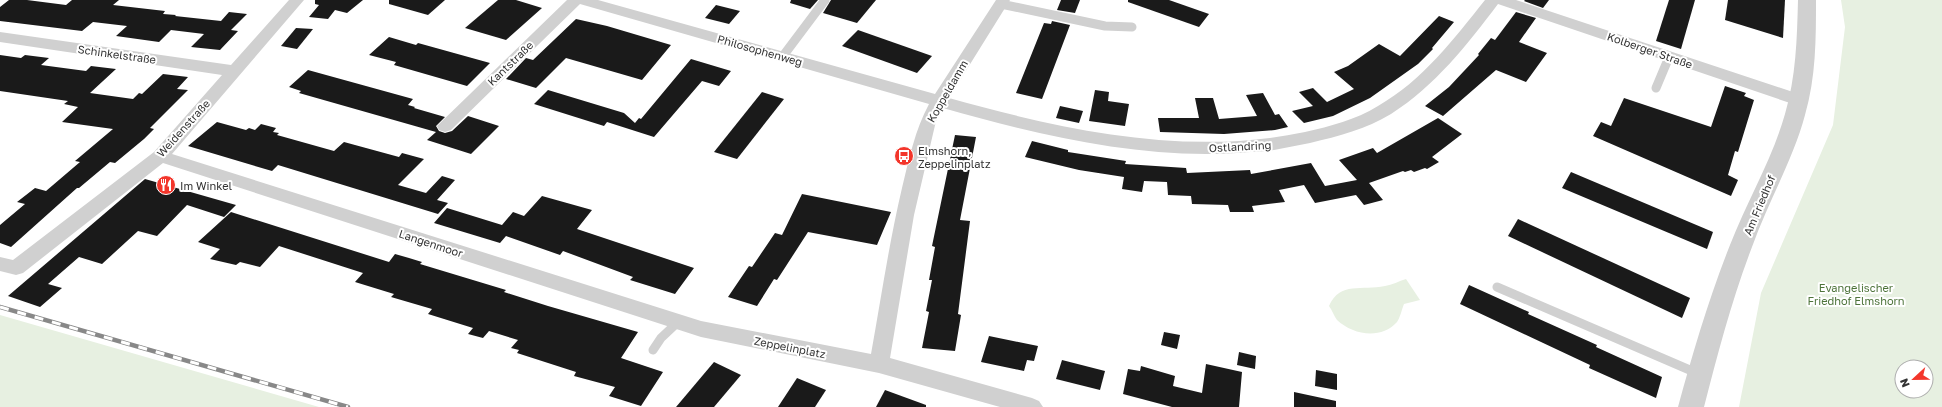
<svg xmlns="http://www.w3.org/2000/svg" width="1942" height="407" font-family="'Golos Text',sans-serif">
  <rect width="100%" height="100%" fill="#fff"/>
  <g fill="#e7f0e1" fill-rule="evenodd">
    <path d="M1841,0H1942V407H1739L1761,293L1833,125L1845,27ZM1902,367H1926V391H1902Z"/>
    <path d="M1406,279L1420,300L1404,304C1402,309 1400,318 1397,322C1381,340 1353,335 1337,320C1334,316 1332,310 1329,306C1340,281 1362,291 1385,286C1392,285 1399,281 1406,279Z"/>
    <path d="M0,315L319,407H0Z"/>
  </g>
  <g fill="#1a1a1a">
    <path d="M9,0H27L66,5L72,0H119L113,5L165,11L163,14L176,15L175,16L221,21L229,12L247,14L231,30L238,31L220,50L191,47L204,34L171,30L159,42L116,36L127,26L93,22L82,31L0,21V7Z"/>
    <path d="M315,0H363L347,13L335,10L328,19L309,17L319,5L315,4Z"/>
    <path d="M389,0H445L428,15L389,4Z"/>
    <path d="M498,0H516L542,8L506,40L465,28Z"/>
    <path d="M791,0H818L810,9L790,3Z"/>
    <path d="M831,0H876L857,23L823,13Z"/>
    <path d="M1061,0H1080L1075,13L1057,10Z"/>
    <path d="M1128,0H1169L1209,14L1199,27L1128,2Z"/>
    <path d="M1525,0H1549L1543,8L1524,1Z"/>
    <path d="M1669,0H1695L1681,49L1656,41Z"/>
    <path d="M1728,0H1785L1783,38L1725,20Z"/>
    <path d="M716,5L740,11L729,24L705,18Z"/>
    <path d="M1516,12L1536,18L1519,42L1547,53L1526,82L1496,70L1443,116L1425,106L1449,87L1479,55L1478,54L1491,38L1495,40Z"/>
    <path d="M1439,16L1454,22L1432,48L1433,49L1418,64L1370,98L1333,116L1304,123L1292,111L1313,106L1299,92L1313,88L1327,102L1354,89L1334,72L1348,66L1379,44L1400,56Z"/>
    <path d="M576,19L607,26L671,45L642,80L566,58L536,88L506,79L526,58L533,60Z"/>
    <path d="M1052,21L1070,25L1042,99L1016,93L1044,23L1051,24Z"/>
    <path d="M296,28L313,29L297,49L281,46Z"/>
    <path d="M858,30L932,56L917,73L842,46Z"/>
    <path d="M389,37L416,45L418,43L490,63L467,86L394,65L396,62L369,55Z"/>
    <path d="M0,55L21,58L25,55L49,58L41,65L86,71L91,66L116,69L90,93L133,99L139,93L142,94L163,74L188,77L177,89L188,90L150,128L154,129L144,139L115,163L110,162L79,188H77L11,247L0,243V225L25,204L17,202L35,188L46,191L80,162L75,161L113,129L62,122L78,107L64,104L68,101L0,91Z"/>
    <path d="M691,59L731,71L719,86L702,81L654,137L607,122L604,126L534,104L548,90L624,113L635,123L639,118L641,119Z"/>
    <path d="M308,70L413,99L408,105L415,107L414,108L445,117L436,126L439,131L445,133L452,131L468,116L499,126L471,154L427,140L436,132L299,93L301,91L289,87Z"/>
    <path d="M1725,86L1746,93L1744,96L1754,100L1738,152L1735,151L1728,175L1738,180L1731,196L1593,136L1601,122L1611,126L1624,98L1711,127Z"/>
    <path d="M1095,90L1109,92L1108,101L1129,104L1125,126L1089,121Z"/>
    <path d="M762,92L784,99L737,159L714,152Z"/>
    <path d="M1263,93L1275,115L1279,114L1288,127L1275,130L1224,134L1160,132L1158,118H1199L1195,98H1213L1219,119L1257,116L1246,95Z"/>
    <path d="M1060,106L1083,111L1079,123L1056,118Z"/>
    <path d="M1438,118L1462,134L1432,157L1439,162L1427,169L1425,168L1414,172L1411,170L1405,172L1403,171L1369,183L1383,200L1364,205L1356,195L1315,203L1304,185L1279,190L1285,202L1252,206L1254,212H1230L1228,205L1192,204L1191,196L1168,195L1167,182L1144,181L1142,192L1122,189L1124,177L1079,170L1025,157L1032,141L1068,150V152L1126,161L1125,164L1186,168L1187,173L1250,170L1251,174L1311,163L1325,186L1357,180L1339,160L1373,148L1377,153Z"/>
    <path d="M217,122L246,130L249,128L255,130L261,124L276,128L273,132L279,133L277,135L334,151L344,142L399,157L402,153L424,159L398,185L426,193L442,176L455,180L437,200L448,203L438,214L278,165L272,171L188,146Z"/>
    <path d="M955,135L976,137L960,220L970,221L958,314L961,315L955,351L922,348L929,312L926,311L932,280H929L935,247L932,246Z"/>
    <path d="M1571,172L1713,232L1707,249L1562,188Z"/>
    <path d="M145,179L236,205L224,217L187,205L157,236L138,231L102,264L79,257L48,284L62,288L40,307L8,296Z"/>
    <path d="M802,194L891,212L877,245L808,232L777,280L774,279L757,306L728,297L749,266L752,267L775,233L782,235Z"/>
    <path d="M542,196L592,210L577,229L694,268L675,294L630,280L633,277L563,251L560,255L506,236L500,243L434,223L447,208L502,225L513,212L524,216Z"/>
    <path d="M231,212L389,262L395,254L409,258L422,262L420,264L506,290L504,292L548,306L638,332L621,358L663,372L641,406L609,396L615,387L574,376L576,372L517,353L519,350L511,348L518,340L489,331L483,338L468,334L473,328L428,314L432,309L391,297L394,294L355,282L363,273L279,246L260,267L240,262L236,265L210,259L220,249L198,242Z"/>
    <path d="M1518,219L1690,298L1682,318L1508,236Z"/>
    <path d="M1469,285L1529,312L1528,314L1597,345L1596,347L1662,377L1656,398L1589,368L1590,365L1460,304Z"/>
    <path d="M1164,332L1180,335L1177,349L1161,345Z"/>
    <path d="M989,336L1038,346L1034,361L1027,360L1024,371L981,362Z"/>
    <path d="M1239,352L1256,356L1255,369L1237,365Z"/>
    <path d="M1062,360L1105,371L1100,390L1056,379Z"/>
    <path d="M714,362L741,375L714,407H676Z"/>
    <path d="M1206,364L1242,372L1239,407H1172L1123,394L1128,369L1140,371L1141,366L1175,376L1173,386L1202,393Z"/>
    <path d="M1316,370L1337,374V390L1315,386Z"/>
    <path d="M797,378L826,390L815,407H778Z"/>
    <path d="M885,390L926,405V407H876Z"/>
    <path d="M1294,392L1336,401V407H1294Z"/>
  </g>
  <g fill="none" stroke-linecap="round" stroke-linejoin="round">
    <g stroke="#d0d0d0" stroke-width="9">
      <path d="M1001,4L1105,26L1132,27"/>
      <path d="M783,56L825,0"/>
      <path d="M1656,88L1669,57"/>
      <path d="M1497,287L1699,374"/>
      <path d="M653,350L661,338L678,322"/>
    </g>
    <path fill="#d0d0d0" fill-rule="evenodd" d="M289,0H304L172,154L701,321L871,354C881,299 889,243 902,188C909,159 915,130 929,104L580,4L451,130L445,132L439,130L437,126L567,0H598L935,94L996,0H1010L949,98C1063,130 1187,157 1305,132C1331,126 1355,120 1378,106C1422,81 1454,39 1485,0H1516L1805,96L1807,100L1805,104L1799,106L1793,104L1498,4C1467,45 1435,86 1391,114C1366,129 1339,136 1310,143C1298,145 1286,148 1274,150C1262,152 1250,152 1237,153C1139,159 1038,135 943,108L936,121L914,215L890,358L1032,398L1039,401L1043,407H1000L879,373L701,337L163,163L23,273L16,275L0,271V257L13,260L154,152L222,75L0,42V32L231,65Z"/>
    <path fill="#d0d0d0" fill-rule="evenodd" d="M1798,0H1816C1816,39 1816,77 1805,115C1793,160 1768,202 1752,247C1732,299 1718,353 1704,407H1678C1693,352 1709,298 1730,245C1747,201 1772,160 1785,114C1796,77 1797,39 1798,0Z"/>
    <defs>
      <path id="rail" d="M0,307L348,407"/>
    </defs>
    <use href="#rail" stroke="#888" stroke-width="4.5"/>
    <use href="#rail" stroke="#fff" stroke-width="3" stroke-dasharray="9" stroke-linecap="butt"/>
  </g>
  <defs>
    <symbol id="bus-disc" viewBox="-11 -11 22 22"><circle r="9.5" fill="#f3362b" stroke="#fff"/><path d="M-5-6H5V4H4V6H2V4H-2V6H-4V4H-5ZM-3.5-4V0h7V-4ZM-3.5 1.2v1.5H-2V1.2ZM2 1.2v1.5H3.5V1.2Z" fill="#fff"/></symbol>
    <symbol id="restaurant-disc" viewBox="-11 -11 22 22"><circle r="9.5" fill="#f3362b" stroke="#fff"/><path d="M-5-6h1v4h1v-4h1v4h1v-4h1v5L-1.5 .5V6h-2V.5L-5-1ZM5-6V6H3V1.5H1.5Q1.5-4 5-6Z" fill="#fff"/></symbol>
  </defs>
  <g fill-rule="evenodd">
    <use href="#bus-disc" x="893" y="145" width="22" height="22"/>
    <use href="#restaurant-disc" x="155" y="174" width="22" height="22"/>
  </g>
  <g text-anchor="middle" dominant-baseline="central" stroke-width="4" stroke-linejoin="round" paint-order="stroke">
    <g font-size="11" fill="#333" stroke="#fff">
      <text transform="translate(760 50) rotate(16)">Philosophenweg</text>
      <text transform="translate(1650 50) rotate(19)">Kolberger Straße</text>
      <text transform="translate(117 54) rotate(8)">Schinkelstraße</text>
      <text transform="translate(510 63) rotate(-44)">Kantstraße</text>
      <text transform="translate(947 91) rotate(-60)">Koppeldamm</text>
      <text transform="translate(183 128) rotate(-48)">Weidenstraße</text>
      <text transform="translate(1240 146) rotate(-3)">Ostlandring</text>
      <text transform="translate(1759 205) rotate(-67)">Am Friedhof</text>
      <text transform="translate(431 243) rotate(18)">Langenmoor</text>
      <text transform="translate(790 347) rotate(11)">Zeppelinplatz</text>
    </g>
    <g font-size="11" fill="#333" stroke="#fff" text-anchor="start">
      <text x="918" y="150">Elmshorn,<tspan x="918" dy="13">Zeppelinplatz</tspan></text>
      <text x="180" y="185">Im Winkel</text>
    </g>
    <g font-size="11" fill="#4e743b" stroke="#fff">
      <text x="1856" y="287">Evangelischer<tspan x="1856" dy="13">Friedhof Elmshorn</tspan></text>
    </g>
  </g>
  <g transform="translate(1914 379) rotate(248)"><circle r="19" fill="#ffffff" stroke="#adadad"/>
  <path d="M0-3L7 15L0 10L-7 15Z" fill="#f3362b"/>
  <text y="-6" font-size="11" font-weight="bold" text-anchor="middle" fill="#333333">N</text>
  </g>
</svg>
